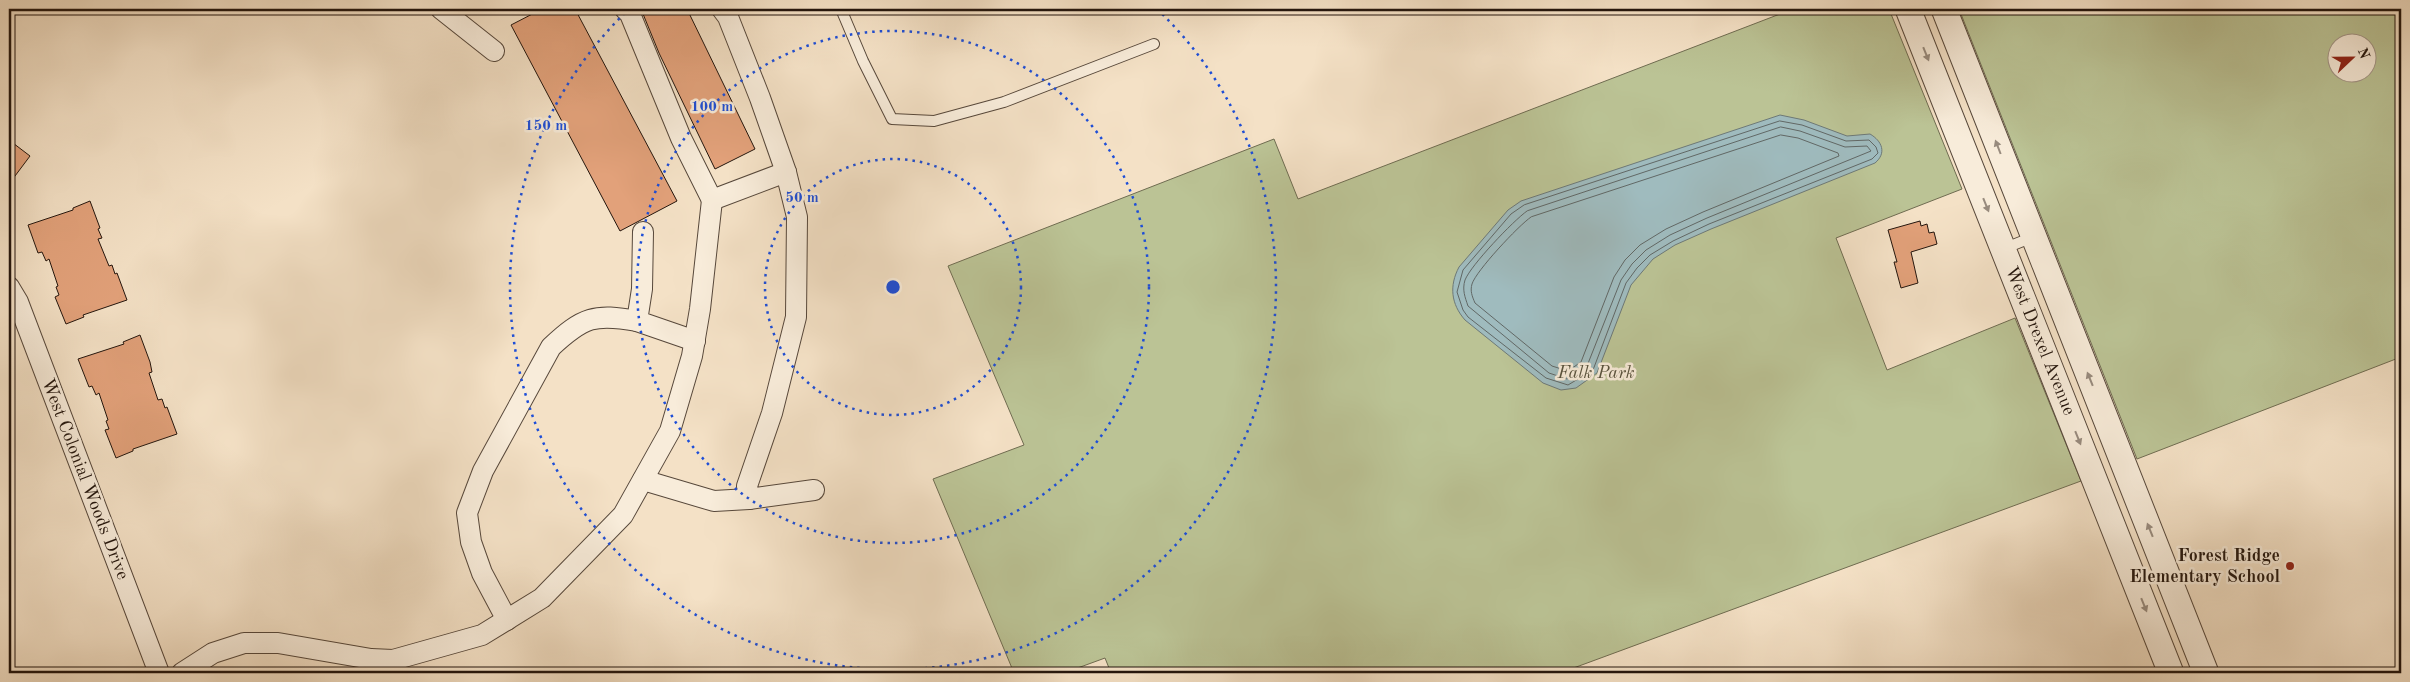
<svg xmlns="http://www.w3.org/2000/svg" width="2410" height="682" font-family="'Old Standard TT',serif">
  <rect width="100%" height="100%" fill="#f4e1c6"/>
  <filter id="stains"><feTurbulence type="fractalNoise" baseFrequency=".004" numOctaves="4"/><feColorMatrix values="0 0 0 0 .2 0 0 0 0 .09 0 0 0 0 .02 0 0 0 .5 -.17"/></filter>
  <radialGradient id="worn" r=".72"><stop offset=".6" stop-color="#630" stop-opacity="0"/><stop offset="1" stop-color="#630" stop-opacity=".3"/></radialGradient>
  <g fill="#bbc395" stroke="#6f6c51" fill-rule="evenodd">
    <path d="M1793,9H1889L1962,189L1836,238L1887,370L2015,318L2081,481L1560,673H1111L1105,658L1064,673H1014L933,479L1024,445L948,266L1274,139L1298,199Z"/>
    <path d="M1959,9H2401V357L2137,459ZM2338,42H2368V72H2338Z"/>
  </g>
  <path fill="#9fbbbe" stroke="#6d7977" d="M1780,115L1804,120L1847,136L1870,134C1882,141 1887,153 1875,163L1711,229L1675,245L1653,259L1631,285L1597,373L1576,388L1561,390L1543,383L1465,320C1451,304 1449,286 1459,267L1508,210L1521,201Z"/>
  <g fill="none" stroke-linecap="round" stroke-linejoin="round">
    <g stroke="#616866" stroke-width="1">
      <path d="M1780,121L1802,125L1846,141L1869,140L1876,147L1878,153L1872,159L1709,224L1673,241L1650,255L1637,268L1626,283L1593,370L1568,385L1546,378L1468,317L1463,310L1457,292L1463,270L1511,214L1524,205Z"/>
      <path d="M1781,127L1800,131L1845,147L1867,146L1871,151L1707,218L1670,235L1646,250L1632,264L1621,280L1587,366L1567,379L1549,373L1468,306C1465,297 1462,290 1465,280C1471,265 1513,221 1527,211Z"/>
      <path d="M1781,135L1798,138L1838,153L1839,156L1703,212L1666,229L1640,245L1625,260L1614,277L1581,362L1568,371L1552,366L1475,303C1472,296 1470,291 1472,284C1476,271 1518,226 1531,217Z"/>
    </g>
  </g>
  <g fill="#e2a17a" stroke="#23150d">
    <path d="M542,9H575L677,201L620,231L511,25Z"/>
    <path d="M641,9H687L755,149L715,169L659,53Z"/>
    <path d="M9,140L30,156L9,184Z"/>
    <path d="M90,201L100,228L98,229L102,238L98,239L109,266L112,265L115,274L117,273L127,300L83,315L84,317L66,324L55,297L59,295L56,287L58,286L49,259L46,261L42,252L38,253L28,225L73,210V208Z"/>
    <path d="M1920,221L1921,226L1927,224L1929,233L1934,232L1937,244L1911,252L1918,283L1901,288L1894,262H1897L1888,230Z"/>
    <path d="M140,335L150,362L152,372L149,373L158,400L162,399L165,408L167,407L177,434L133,449V451L116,458L105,430L109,429L106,421L108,420L99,393L96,395L92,386L89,387L78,359L124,344L123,342Z"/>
  </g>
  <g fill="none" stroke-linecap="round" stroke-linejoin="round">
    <defs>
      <g id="service">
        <path d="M841,9L863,61L892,119L934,121L1004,102L1154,44"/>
        <path d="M2003,249L2033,237"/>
      </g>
      <g id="minor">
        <path d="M441,9L494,51"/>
        <path d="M625,9L630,14L681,138L712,200"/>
        <path d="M722,9L728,17L760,98L786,172L797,217L796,317L772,413L747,486L749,499L814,490"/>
        <path d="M712,200L786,172"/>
        <path d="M643,232L642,289L637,321L695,341"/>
        <path d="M9,287L18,302L159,673"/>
        <path d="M643,480L714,501L749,499"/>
        <path d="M507,620L482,573L471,542L467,513L483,471L551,347C583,317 595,313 637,321"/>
        <path d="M182,673L213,653L244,643H278L371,659L393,660L482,635L542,598L623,515L670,431L692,356L700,309L712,200"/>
      </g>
      <g id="tertiary">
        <path d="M1908,9L2171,673"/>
        <path d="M1944,9L2206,673"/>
      </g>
    </defs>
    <use href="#service" stroke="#57483b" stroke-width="12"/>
    <use href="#minor" stroke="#57483b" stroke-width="22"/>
    <use href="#tertiary" stroke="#57483b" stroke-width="27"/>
    <use href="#service" stroke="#f8ecda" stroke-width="10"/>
    <use href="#minor" stroke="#f8ecda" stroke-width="20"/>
    <use href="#tertiary" stroke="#f8ecda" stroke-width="25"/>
  </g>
  <defs><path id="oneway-solid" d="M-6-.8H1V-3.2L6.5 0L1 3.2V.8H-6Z" transform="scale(1.25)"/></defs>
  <g fill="#988b7e">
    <use href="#oneway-solid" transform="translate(1926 54) rotate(68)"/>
    <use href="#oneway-solid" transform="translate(1998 147) rotate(-111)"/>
    <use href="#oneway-solid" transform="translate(1986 205) rotate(68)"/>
    <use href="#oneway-solid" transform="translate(2090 379) rotate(-112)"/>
    <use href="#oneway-solid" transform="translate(2078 438) rotate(68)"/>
    <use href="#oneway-solid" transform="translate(2150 530) rotate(-112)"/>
    <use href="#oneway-solid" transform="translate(2144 605) rotate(68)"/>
  </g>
  <g fill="none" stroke="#1d4ed8" stroke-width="2.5" stroke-dasharray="2.5 5">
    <circle cx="893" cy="287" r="128"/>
    <circle cx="893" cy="287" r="256"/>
    <path d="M1157 9A383 383 0 1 1 629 9"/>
  </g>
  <circle fill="#8f2418" stroke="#f8ecda" stroke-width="2" cx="2290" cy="566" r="5"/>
  <g text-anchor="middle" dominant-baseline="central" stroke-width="5" stroke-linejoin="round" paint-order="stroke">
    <g font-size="18" fill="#23150d" stroke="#f8ecda">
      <text transform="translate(2040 341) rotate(68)">West Drexel Avenue</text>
      <text transform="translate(85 479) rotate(69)">West Colonial Woods Drive</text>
    </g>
    <g font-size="18" font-style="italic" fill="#58523d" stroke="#f8ecda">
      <text x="1596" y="373">Falk Park</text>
    </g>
    <g font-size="18" font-weight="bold" fill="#23150d" stroke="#f8ecda" text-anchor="end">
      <text x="2280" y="556">Forest Ridge<tspan x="2280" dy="21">Elementary School</tspan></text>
    </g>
  </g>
  <circle cx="893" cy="287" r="8" fill="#1d4ed8" stroke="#f8ecda" stroke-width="2.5"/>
  <g font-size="15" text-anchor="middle" font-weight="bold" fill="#1d4ed8" stroke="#f8ecda" stroke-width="5" stroke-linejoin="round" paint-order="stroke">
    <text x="712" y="111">100 m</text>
    <text x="546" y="130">150 m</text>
    <text x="802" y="202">50 m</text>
  </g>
  <rect width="2410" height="682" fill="none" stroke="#f4e1c6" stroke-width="30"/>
  <rect x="10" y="10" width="2390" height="662" fill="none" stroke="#23150d" stroke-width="2.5"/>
  <rect x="15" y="15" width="2380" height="652" fill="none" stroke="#23150d"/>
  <g transform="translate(2352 58) rotate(68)"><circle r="24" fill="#f8ecda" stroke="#a39688"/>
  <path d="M0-4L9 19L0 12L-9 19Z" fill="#8f2418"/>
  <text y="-8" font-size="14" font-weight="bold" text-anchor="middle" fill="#23150d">N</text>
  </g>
  <rect width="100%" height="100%" filter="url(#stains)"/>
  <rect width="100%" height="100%" fill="url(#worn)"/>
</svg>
